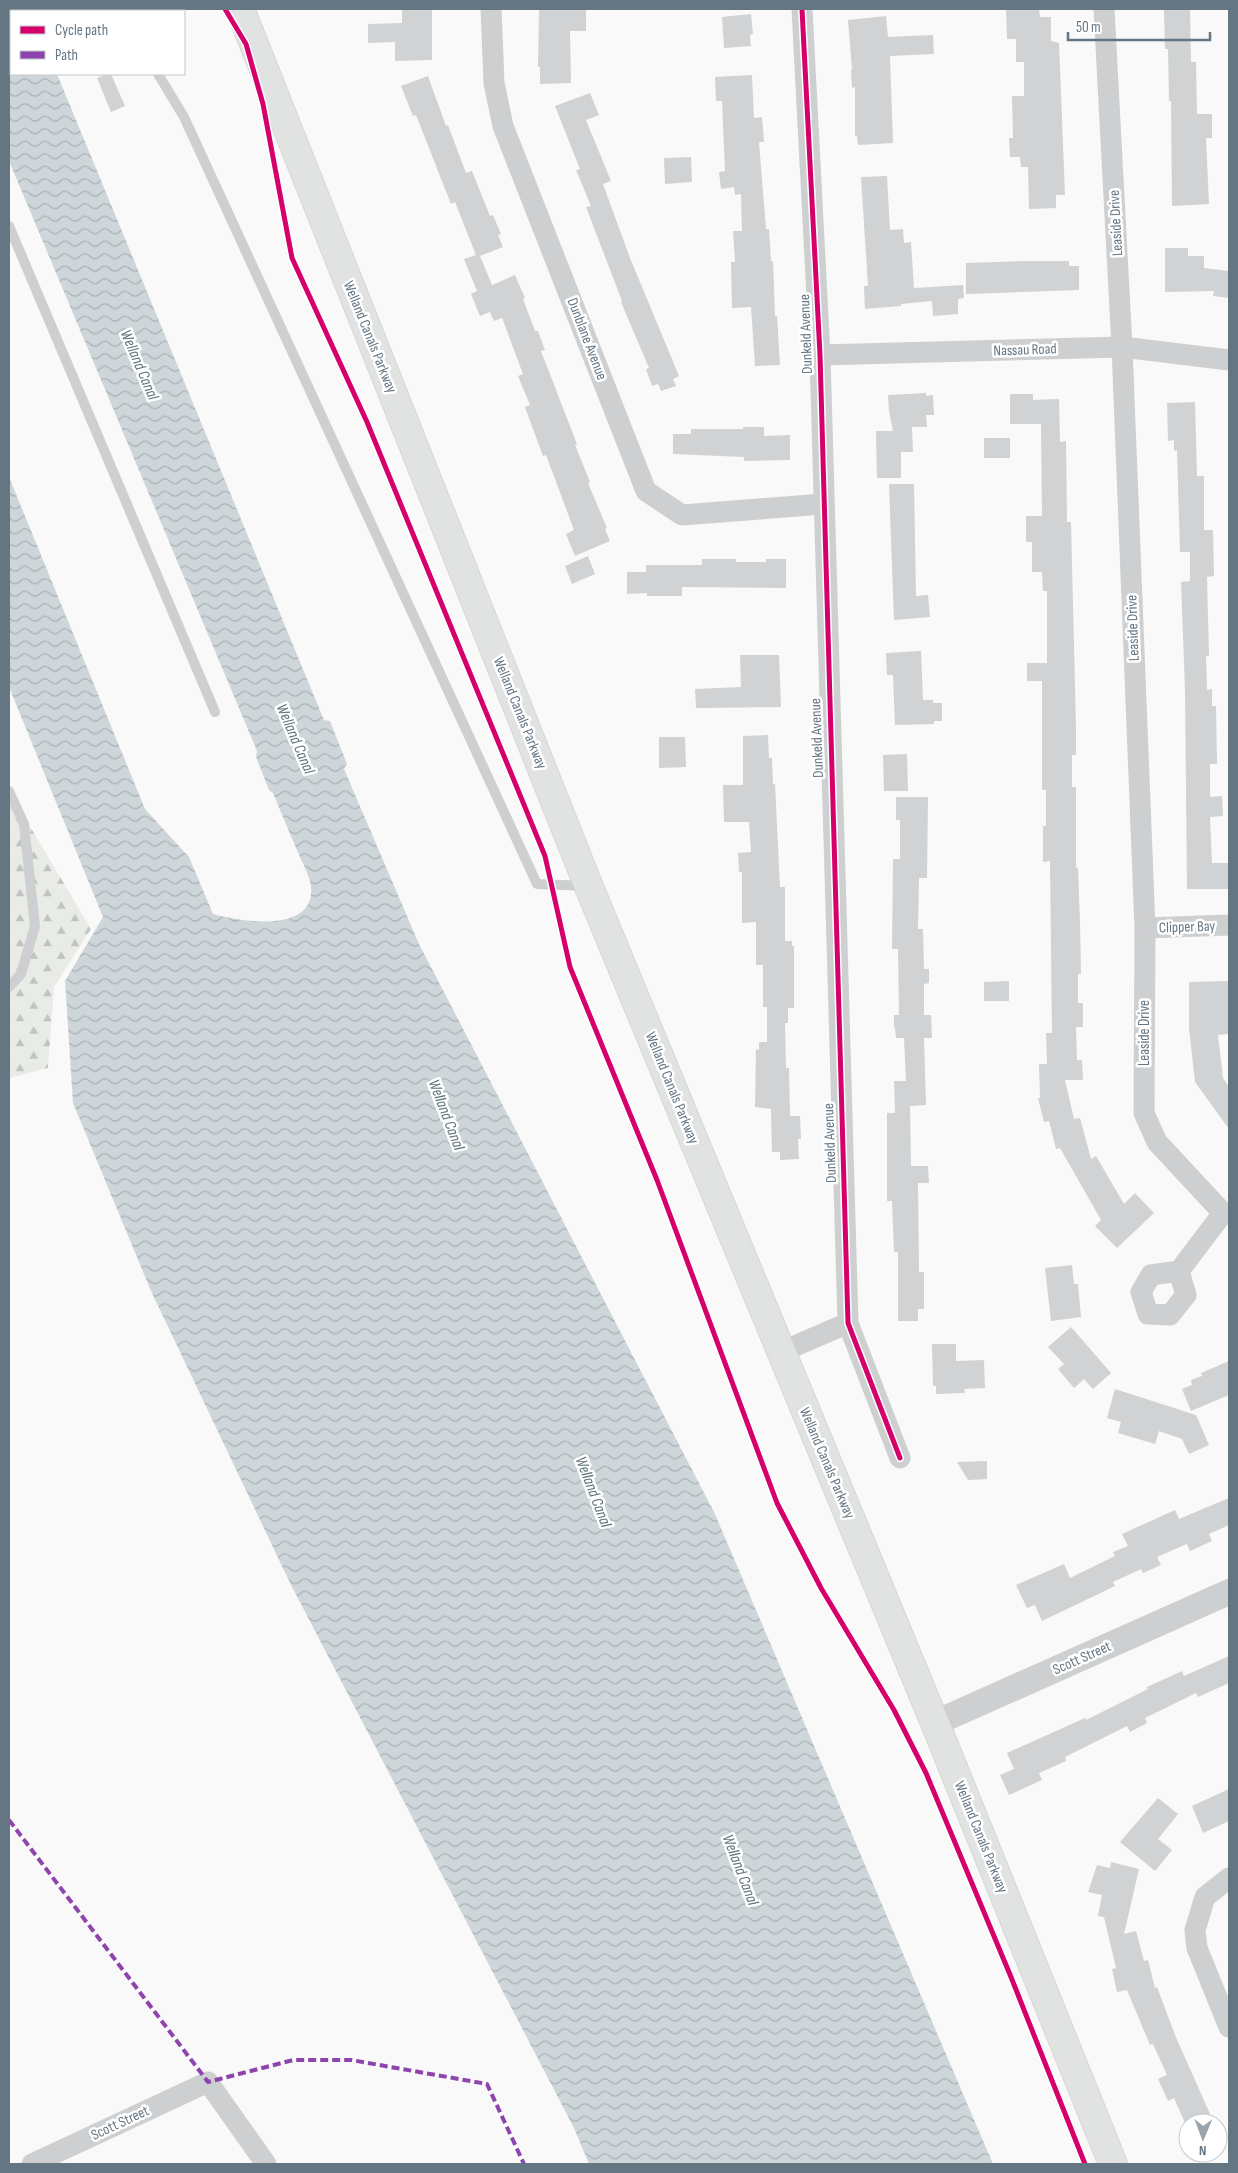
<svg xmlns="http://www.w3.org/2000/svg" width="1238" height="2173" font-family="'Sofia Sans Condensed',sans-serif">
  <defs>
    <pattern id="forest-firs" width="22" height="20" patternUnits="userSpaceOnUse" patternTransform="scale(1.25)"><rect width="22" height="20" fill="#e8ebe6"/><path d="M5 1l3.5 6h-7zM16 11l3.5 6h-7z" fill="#c0c3c0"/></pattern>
    <pattern id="water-waves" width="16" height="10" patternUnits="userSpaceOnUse" patternTransform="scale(1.25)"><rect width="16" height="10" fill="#ced6d9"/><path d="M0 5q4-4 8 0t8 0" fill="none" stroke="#abb2b5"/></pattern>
  </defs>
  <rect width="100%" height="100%" fill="#f9f9f9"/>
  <path fill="url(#forest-firs)" d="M9,791L91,929L54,987L48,1068L9,1078Z"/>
  <path fill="url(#water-waves)" d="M9,9H30L31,11H11V74H57L324,720L330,721L347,764L344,769L419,944L714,1512L993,2164H589L574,2128L291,1585L151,1291L73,1103L65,981L103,917L9,687V477L145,809L189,857L213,914C241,922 316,934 311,886C310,877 304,866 300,857C291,836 282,815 273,793L269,790L256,757L257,751L9,161Z"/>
  <g fill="#d0d2d3">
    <path d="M402,9H432V60L395,61V42L368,43V24L402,23Z"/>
    <path d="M539,9H586V31H570L571,83L540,84V67H538Z"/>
    <path d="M1006,9H1039L1040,17H1051V41L1059,43L1065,195H1056V208L1029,209L1028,167H1021L1020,157H1010L1009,138H1013L1012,96H1024V62H1016V39H1007Z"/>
    <path d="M1190,9L1191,62H1196L1197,114H1212V138H1206L1209,204L1172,206L1171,101H1169L1168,49H1165L1164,10Z"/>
    <path d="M751,14L753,34L750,35L751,46L724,48L722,17Z"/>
    <path d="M886,16L888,37L933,35L934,54L890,56L893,143L858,145L857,136H855V87L852,88L851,70H852L848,20Z"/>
    <path d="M107,74H111L125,106L111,112L97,78Z"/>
    <path d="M752,75L754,118L762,117L764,142H759L766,229H769L771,261H773L775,316H777L780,365L755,366L751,307L732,308L731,262H735L733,231H742L741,194L735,195L734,187L721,189L719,172L725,171L722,101H716L715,77Z"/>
    <path d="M428,76L446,126L448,125L466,173L472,171L490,216L493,215L501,234L498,235L503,247L480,256L492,285L515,275L525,298L523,299L535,331H538L545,350L541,351L577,444L575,445L590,482L588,483L607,528L605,529L610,541L575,556L566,534L574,530L546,455L543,456L525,407L530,405L518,376L523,374L502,318L494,321L490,312L480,316L471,294L477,291L464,259L476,255L455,202L451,204L416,115L413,116L401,86Z"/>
    <path d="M590,93L599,115L586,120L611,181L603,184L630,258L679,376L673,379L676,386L661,391L658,384L652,386L646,369L649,368L621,302L622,301L586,207L591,206L576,170L580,169L555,106Z"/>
    <path d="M691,157L692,182L665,184L664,158Z"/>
    <path d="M887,176L890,230L903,229L904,243L911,242L914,288L963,285L964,298L958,299V314L933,316L932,301L901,304V306L865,309L864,286H868L861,177Z"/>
    <path d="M1165,248H1188V256H1204V268L1229,271V298L1213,296L1214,291L1165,292Z"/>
    <path d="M1027,261H1069V266H1079V290L966,294V263Z"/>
    <path d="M926,393V396L933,395L934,415H926L927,427H912L913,452H901V478H877L876,431H893L889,411L888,395Z"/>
    <path d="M1010,394H1033V400L1059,399L1060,442L1066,441L1067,522H1071L1076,728V755H1072V787H1076V868H1078L1080,923L1081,974H1078V1003H1083V1027H1076L1077,1060H1082L1083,1080H1065L1074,1119L1080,1118L1091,1159L1096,1156L1124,1204L1135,1193L1154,1213L1117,1248L1095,1226L1101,1220L1060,1148L1056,1149L1049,1121L1044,1122L1038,1098H1040L1039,1064H1047L1046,1033H1052L1050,861L1043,862V826H1046V790H1042V681H1027V663H1047V591H1043L1042,572H1032V542H1026V516H1042L1041,424H1010Z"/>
    <path d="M1195,402L1197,476H1204V530H1213L1214,576L1207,577L1209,656H1206L1207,690L1212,689V706H1216L1217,764H1210V797L1222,796L1223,816L1210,817L1212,863H1229V889H1187L1185,690L1181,582L1190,581V552H1180L1177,450L1174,451V440L1168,441L1167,403Z"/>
    <path d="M743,427H764V436L790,435V460L744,461V457L673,454V434H691V429H743Z"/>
    <rect x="984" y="438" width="26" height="20"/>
    <path d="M889,484H914L916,596L928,595L930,617L894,620Z"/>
    <path d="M588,556L595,574L572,584L565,566Z"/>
    <path d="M702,559H736V562H766V559H786V588L682,587V596H647V593L627,594V572H646V565H702Z"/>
    <path d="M921,651L923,700H933V703H942V721H934V724L895,725L893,675H887L886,653Z"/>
    <path d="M740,655H779L781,707L696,708L695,689L741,687Z"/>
    <path d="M768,735L769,758H772L773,784H775L780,887H785V941H792V946H794V1008H788V1023H785L786,1068H789L790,1116H800L801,1139H798L799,1159L780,1160V1152H772L771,1109L755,1107L756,1049L759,1050V1042H767V1007H763V965H756V922L742,923V872H739L738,853L751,852L749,822H724L723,785H743V736Z"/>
    <path d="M659,737H685L686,767L659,768Z"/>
    <path d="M907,754L908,791H884L883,755Z"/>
    <path d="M896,797H928L927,878H919L918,929H923L924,969H929V983L924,984V1015H931L932,1038H924L926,1105L910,1106L911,1166H928L929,1183H918L919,1272H924V1309H918V1321H898V1252H894L892,1201H887V1113H895L894,1081H906L904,1038H896L895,1028L894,1027V1015H899L898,949H892L893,859H900V820H896Z"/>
    <path d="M1009,981V1001H984V982Z"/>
    <path d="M1229,981V1034L1218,1035L1223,1078L1229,1087V1129L1195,1082L1189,1028V982Z"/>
    <path d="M1072,1265L1074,1284H1078L1081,1317L1051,1321L1045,1268Z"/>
    <path d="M1071,1327L1111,1373L1093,1389L1084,1379L1074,1388L1058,1369L1064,1364L1048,1347Z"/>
    <path d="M932,1344H956V1361L984,1360L985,1388L964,1389L965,1393L936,1394V1386H933Z"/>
    <path d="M1229,1361V1395L1191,1411L1182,1389L1192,1385L1191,1380L1202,1376L1201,1373Z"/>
    <path d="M1115,1389L1196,1415L1209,1445L1189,1454L1182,1439L1159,1431L1155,1444L1118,1433L1121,1422L1107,1418Z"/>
    <path d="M987,1461V1479L968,1480L957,1462Z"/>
    <path d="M1229,1498V1525L1209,1534L1212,1541L1190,1551L1187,1544L1157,1557L1161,1565L1143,1573L1141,1569L1113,1582L1115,1586L1042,1621L1035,1605L1027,1608L1016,1585L1064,1564L1070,1578L1115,1556L1113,1552L1128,1546L1122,1534L1175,1510L1179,1519Z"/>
    <path d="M1229,1656V1683L1198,1697L1196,1693L1145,1718L1147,1723L1130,1732L1127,1726L1065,1757L1066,1761L1039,1773L1042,1780L1009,1795L1000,1775L1014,1769L1007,1753L1085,1718L1086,1720L1148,1689L1147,1687L1182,1671L1184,1676Z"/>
    <path d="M1229,1789V1821L1203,1833L1192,1806Z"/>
    <path d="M1158,1798L1178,1814L1158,1839L1172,1850L1155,1871L1120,1842Z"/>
    <path d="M1111,1862L1139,1869L1124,1934L1136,1931L1144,1961L1148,1960L1155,1988L1157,1987L1175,2035L1214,2123H1185L1174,2098L1168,2101L1158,2079L1167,2075L1153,2044L1150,2045L1127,1990L1117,1992L1112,1969L1116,1968L1104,1917L1098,1916L1102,1895L1088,1892L1097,1865L1110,1868Z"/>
  </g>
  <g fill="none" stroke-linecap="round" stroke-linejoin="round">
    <defs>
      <path id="secondary" d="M240,9L589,887L935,1723L1113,2164"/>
    </defs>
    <use href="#secondary" stroke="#d5d6d7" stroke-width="30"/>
    <g stroke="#cecfd0" stroke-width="10">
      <path d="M119,9L121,11"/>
      <path d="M158,74L184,117L537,884L586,886"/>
      <path d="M9,226L215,712"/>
      <path d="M9,791L24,824L35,926L21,974L9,987"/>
    </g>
    <g stroke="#cecfd0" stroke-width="21">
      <path d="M491,9L494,83L503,126L646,491L682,515L823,504"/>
      <path d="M802,9L820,355L848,1323L900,1458"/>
      <path d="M1104,9L1122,347L1145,928L1144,1113L1157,1142L1223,1213L1229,1214"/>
      <path d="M820,355L1122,347L1229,360"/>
      <path d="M1145,928L1229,925"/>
      <path d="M1179,1271L1151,1275L1141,1292L1148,1314L1170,1315L1186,1295L1179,1271L1223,1213"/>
      <path d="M781,1352L848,1323"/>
      <path d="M1229,1878L1205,1897L1195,1930L1197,1948L1229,2027"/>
      <path d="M32,2164L208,2082L266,2164"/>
    </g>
    <path stroke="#cecfd0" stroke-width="26" d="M935,1723L1229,1592"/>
    <use href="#secondary" stroke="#e1e2e2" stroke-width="28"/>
    <path stroke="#8e44ad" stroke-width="4" stroke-dasharray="8 4" stroke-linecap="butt" d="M9,1820L208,2082L293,2060H351L487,2084L524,2164"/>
    <defs>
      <g id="cycleway">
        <path d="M225,9L246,44L263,104L292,258L367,422L545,856L570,967L657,1180L777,1503L821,1588L894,1710L926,1773L1011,1977L1085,2164"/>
        <path d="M802,9L820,355L848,1323L900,1458"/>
      </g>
    </defs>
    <use href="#cycleway" stroke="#fff" stroke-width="8"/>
    <use href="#cycleway" stroke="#d6006c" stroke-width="5"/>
  </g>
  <g text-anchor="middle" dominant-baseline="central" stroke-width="5" stroke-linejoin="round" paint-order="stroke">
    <g font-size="15" fill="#657683" stroke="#fff">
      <text transform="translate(1116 223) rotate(-93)">Leaside Drive</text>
      <text transform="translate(806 334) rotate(-92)">Dunkeld Avenue</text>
      <text transform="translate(370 337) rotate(68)">Welland Canals Parkway</text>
      <text transform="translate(587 339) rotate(69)">Dunblane Avenue</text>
      <text transform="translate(1025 350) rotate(-2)">Nassau Road</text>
      <text transform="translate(1133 628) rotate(-92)">Leaside Drive</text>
      <text transform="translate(520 713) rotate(68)">Welland Canals Parkway</text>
      <text transform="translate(817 738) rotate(-92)">Dunkeld Avenue</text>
      <text transform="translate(1187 927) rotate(-2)">Clipper Bay</text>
      <text transform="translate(1144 1033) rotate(-90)">Leaside Drive</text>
      <text transform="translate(672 1088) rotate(68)">Welland Canals Parkway</text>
      <text transform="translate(830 1143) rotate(-92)">Dunkeld Avenue</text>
      <text transform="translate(827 1463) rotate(67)">Welland Canals Parkway</text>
      <text transform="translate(1082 1658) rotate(-24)">Scott Street</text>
      <text transform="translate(981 1837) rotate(68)">Welland Canals Parkway</text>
      <text transform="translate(120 2123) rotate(-25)">Scott Street</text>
    </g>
    <g font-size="16" font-style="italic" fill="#60757c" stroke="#fff">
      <text transform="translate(139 365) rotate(67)">Welland Canal</text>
      <text transform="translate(295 739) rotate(67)">Welland Canal</text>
      <text transform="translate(446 1115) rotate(69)">Welland Canal</text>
      <text transform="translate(593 1492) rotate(69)">Welland Canal</text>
      <text transform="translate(740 1870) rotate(69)">Welland Canal</text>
    </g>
  </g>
  <rect width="1238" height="2173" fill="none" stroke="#657683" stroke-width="20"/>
  <rect x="10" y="10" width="175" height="65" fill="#ffffff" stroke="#c1c8cd"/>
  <rect x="20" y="26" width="25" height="8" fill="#d6006c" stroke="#c1c8cd"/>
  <text x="55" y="35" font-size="15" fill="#657683">Cycle path</text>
  <rect x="20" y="51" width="25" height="8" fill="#8e44ad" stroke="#c1c8cd"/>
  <text x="55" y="60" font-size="15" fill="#657683">Path</text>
  <g transform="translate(1203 2138) rotate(181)"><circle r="24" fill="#ffffff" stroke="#c1c8cd"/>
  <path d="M0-4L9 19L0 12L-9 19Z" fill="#99a4ac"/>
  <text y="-8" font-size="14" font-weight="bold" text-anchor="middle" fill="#657683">N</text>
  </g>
  <path d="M1068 32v8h142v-8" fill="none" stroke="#657683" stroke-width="2.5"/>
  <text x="1076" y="32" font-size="15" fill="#657683" stroke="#ffffff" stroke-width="4" paint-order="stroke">50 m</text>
</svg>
